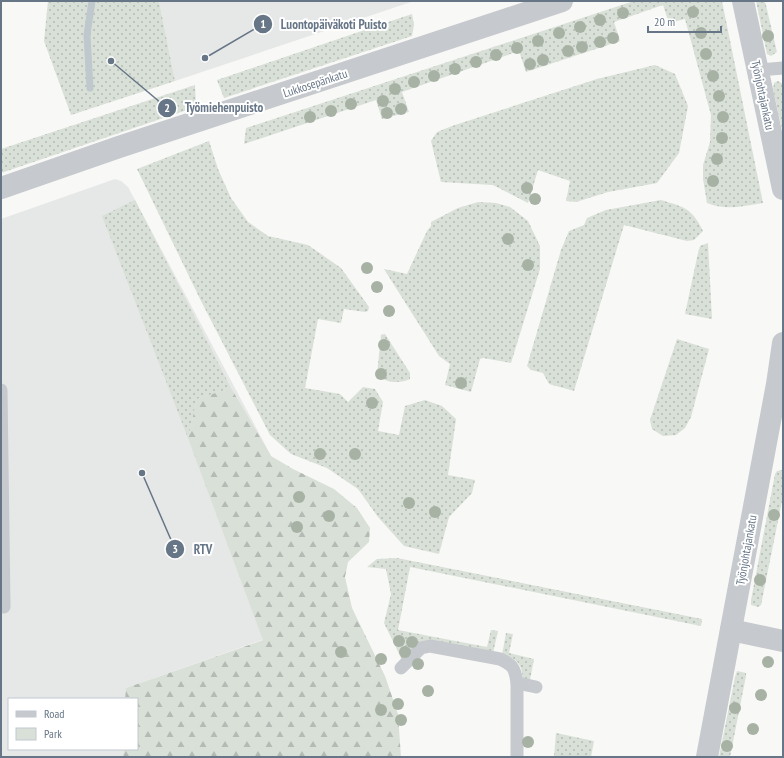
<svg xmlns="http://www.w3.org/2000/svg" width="784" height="758" font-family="'PT Sans Narrow',sans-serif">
  <defs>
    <pattern id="green-dots" width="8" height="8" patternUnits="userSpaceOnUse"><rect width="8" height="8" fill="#d9e0d7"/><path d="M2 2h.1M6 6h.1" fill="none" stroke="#b4bab4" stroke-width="1.8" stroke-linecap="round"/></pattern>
    <pattern id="forest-firs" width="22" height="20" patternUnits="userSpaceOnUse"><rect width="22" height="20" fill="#d9e0d7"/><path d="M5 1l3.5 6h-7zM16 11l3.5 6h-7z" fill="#b4bab4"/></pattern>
  </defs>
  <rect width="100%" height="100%" fill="#f8f8f6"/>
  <g fill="#e6e7e7">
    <path d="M159,1H414L175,81Z"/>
    <path d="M115,179L121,181L128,187L135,200L352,608L126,688L125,699H9V749H124L123,757H1V219Z"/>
  </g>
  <g fill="url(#green-dots)">
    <path d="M48,1H159L175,81L71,115L44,41Z"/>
    <path d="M634,1H722L763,203C743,206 726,211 707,203L703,179V165L710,142L711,115L685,19L669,23L663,5L614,22L620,41L526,72L519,51L402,92L409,112L382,119L376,100L244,144L246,128Z"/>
    <path d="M756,1H765L777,52L771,56L767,54Z"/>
    <path d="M412,14L414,25L412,36L224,98L217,80Z"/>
    <path d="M655,65L675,74L688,106L679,153L657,183L608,192L576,202L566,201L570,181L538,170L528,203L493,185L441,182L431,141L437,132L452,126L597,79Z"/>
    <path d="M778,81L783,84V134L773,89L774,83Z"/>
    <path d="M195,85L196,107L1,173V149Z"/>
    <path d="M209,141L218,169L231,198L248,222L268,236L308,245L341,268L369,307L368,311L365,312L344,309L341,323L318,319L305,388L340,394L348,402L363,387L375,389L383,402L378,431L399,435L405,406L425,400L442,406L456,419L448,475L475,480L472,493L449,517L439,554L404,546L378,517L358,489L327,468L291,454L270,435L201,301L137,169Z"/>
    <path d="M135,200L231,388L197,399L188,438L102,216Z"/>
    <path d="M661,200C684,207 692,208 703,231L694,240L687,241L624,225L574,391L549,384L543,373L531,370L527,366L561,250L569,231L584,225L587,218L606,210Z"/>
    <path d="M478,202L496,203L510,207L528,221L540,246V269L511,363L483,358L480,359L471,392L445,385L450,364L439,356L384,269L407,274L427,231L431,226V222L458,208Z"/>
    <path d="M708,243L712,319L685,314L698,253L700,246Z"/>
    <path d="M385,334L410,373V379C400,384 385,383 377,375L381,335Z"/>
    <path d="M677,339L709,349L691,417L685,428L676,435L663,436L652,429L650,420Z"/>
    <path d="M782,470L783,496L761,605L758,607L751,605V600L775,474L777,471Z"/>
    <path d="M397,558L702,619L701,626L410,567L398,630L487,647L491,630L498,631L493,653L430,642L403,662L384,623L391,594L386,569L367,567L377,559Z"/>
    <path d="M506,633L513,634L509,653L534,659L530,680H523C522,665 518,658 502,655Z"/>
    <path d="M737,671L746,673V676L730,757H719L735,677Z"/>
    <path d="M556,733L594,741L591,757H554Z"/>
  </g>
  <path fill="url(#forest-firs)" d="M231,388L271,456L293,469L334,489L357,508L370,528L369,542L348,562L345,577L352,608L385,676L398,714L401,757H123L124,749H137V699H125L126,688L263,640L188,438L197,399Z"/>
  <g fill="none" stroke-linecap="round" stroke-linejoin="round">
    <path stroke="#bfc8cd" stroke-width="7" d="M90,88L87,35L92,1"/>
    <g stroke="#c6c9cd" stroke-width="13">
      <path d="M758,70L783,68"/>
      <path d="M1,390L4,607H1"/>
      <path d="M401,668L421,648L430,646L500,659C513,665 515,668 517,683V757"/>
      <path d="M517,683L536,687"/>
    </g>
    <g stroke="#c6c9cd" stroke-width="22">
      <path d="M743,1L783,189"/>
      <path d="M1,188L119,147L562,1"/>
      <path d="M731,630L783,641"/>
      <path d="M707,757L777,384L783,343"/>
    </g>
  </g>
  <g fill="#a7b2a5">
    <circle cx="693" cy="12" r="6"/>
    <circle cx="623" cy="13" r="6"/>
    <circle cx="600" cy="20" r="6"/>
    <circle cx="580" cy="27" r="6"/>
    <circle cx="559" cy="33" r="6"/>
    <circle cx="701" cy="33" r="6"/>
    <circle cx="768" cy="36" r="6"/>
    <circle cx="613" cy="38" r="6"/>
    <circle cx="538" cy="41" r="6"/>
    <circle cx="600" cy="42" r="6"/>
    <circle cx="582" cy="47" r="6"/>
    <circle cx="517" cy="48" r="6"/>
    <circle cx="568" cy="51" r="6"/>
    <circle cx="706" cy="54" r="6"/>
    <circle cx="496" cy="55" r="6"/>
    <circle cx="543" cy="60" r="6"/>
    <circle cx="476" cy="62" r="6"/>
    <circle cx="530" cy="64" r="6"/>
    <circle cx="455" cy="69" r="6"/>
    <circle cx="434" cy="76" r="6"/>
    <circle cx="713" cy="76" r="6"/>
    <circle cx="414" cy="82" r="6"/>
    <circle cx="395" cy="89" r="6"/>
    <circle cx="719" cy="96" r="6"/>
    <circle cx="383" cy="101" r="6"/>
    <circle cx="351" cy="104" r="6"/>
    <circle cx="401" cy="109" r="6"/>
    <circle cx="331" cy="111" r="6"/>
    <circle cx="387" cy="113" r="6"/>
    <circle cx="310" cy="117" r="6"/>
    <circle cx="723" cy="117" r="6"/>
    <circle cx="722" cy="138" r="6"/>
    <circle cx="717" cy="159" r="6"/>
    <circle cx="713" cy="181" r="6"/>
    <circle cx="527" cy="188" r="6"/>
    <circle cx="535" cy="199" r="6"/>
    <circle cx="508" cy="239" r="6"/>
    <circle cx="528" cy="265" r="6"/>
    <circle cx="367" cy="268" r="6"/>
    <circle cx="377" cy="287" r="6"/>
    <circle cx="389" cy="311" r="6"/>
    <circle cx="384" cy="345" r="6"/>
    <circle cx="381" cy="374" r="6"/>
    <circle cx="461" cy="383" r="6"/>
    <circle cx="372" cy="403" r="6"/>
    <circle cx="320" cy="454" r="6"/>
    <circle cx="355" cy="454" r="6"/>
    <circle cx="299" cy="497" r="6"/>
    <circle cx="409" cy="503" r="6"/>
    <circle cx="435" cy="512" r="6"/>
    <circle cx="774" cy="515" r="6"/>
    <circle cx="329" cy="516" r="6"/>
    <circle cx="297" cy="527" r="6"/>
    <circle cx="760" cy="580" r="6"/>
    <circle cx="399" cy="641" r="6"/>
    <circle cx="412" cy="642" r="6"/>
    <circle cx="341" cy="652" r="6"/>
    <circle cx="405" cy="652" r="6"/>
    <circle cx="381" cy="659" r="6"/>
    <circle cx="768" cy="662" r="6"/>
    <circle cx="418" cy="664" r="6"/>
    <circle cx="428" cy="691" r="6"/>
    <circle cx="761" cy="695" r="6"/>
    <circle cx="398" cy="704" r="6"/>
    <circle cx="735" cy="708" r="6"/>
    <circle cx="381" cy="710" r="6"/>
    <circle cx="401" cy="720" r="6"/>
    <circle cx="753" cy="729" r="6"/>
    <circle cx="528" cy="742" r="6"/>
    <circle cx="727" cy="746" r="6"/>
  </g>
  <g text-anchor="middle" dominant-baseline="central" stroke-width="4" stroke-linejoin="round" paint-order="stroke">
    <g font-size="12" fill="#677687" stroke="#fff">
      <text transform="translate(315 83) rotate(-18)">Lukkosepänkatu</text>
      <text transform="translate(763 95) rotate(78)">Työnjohtajankatu</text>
      <text transform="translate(746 550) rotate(-80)">Työnjohtajankatu</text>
    </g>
  </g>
  <path fill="none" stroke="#677687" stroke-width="1.5" d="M205 58L263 24M111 61L167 108M142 473L175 549"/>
  <g fill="#677687" stroke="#fff" stroke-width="1.5">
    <circle cx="205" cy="58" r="4"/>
    <circle cx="111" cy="61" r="4"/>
    <circle cx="142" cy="473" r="4"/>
    <circle cx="263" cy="24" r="10"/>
    <circle cx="167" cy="108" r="10"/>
    <circle cx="175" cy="549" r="10"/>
  </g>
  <g font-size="12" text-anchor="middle" font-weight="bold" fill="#fff">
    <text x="263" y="28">1</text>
    <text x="167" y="112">2</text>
    <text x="175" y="553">3</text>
  </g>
  <g font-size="13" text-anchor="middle" font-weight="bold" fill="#677687" stroke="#fff" stroke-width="4" stroke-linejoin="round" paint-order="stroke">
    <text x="334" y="29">Luontopäiväkoti Puisto</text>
    <text x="224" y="112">Työmiehenpuisto</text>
    <text x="203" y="554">RTV</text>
  </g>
  <rect width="784" height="758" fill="none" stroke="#677687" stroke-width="4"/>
  <rect x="8" y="698" width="130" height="52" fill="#ffffff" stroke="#c2c8cf"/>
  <rect x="16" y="711" width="20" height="6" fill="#c6c9cd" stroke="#c2c8cf"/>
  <text x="44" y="718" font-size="12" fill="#677687">Road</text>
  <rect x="16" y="728" width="20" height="12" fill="#d9e0d7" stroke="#c2c8cf"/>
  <text x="44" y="738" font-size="12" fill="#677687">Park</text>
  <path d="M648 26v6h73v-6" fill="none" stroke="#677687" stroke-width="2"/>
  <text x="654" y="26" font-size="12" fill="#677687" stroke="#ffffff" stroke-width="3" paint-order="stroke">20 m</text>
</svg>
